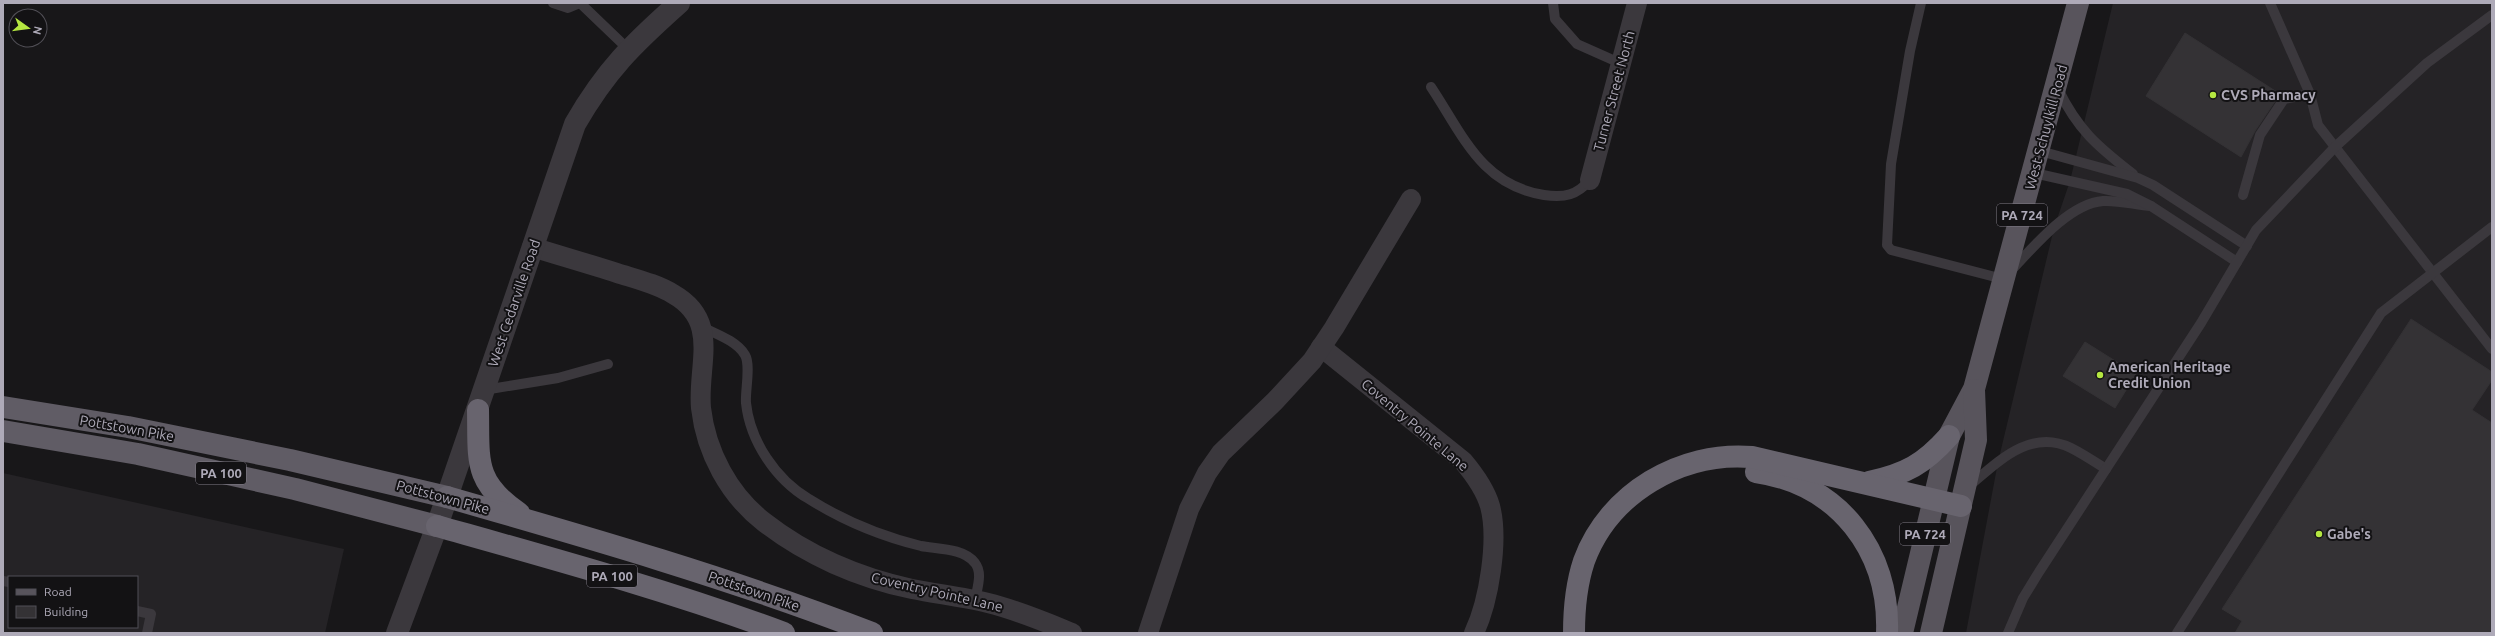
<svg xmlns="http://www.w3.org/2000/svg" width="2495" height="636" font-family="Ubuntu,sans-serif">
  <rect width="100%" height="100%" fill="#181719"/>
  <g fill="#252326" fill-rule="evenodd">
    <path d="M2113,3H2492V633H1966L1998,462L2054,228L2070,181Z"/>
    <path d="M3,473L344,549L325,633H3ZM9,577H137V627H9Z"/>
  </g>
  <g fill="#343235" stroke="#333134">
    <path d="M2185,33L2280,94L2255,131L2241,157L2146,96Z"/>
    <path d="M2411,319L2492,372V380L2472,410L2492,423V633H2235L2242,621L2222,609Z"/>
    <path d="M2085,342L2136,374L2115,408L2063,376Z"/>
  </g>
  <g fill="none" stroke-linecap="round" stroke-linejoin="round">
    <g stroke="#3b383d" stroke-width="10">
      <path d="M553,3L568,8L580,3"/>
      <path d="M580,3L628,49"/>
      <path d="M1553,3L1555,19L1577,44L1622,64"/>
      <path d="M1921,3L1910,51L1891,164L1887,245L1891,250L2003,279C2028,254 2066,204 2103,201C2118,200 2136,205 2151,206"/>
      <path d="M2270,3L2310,94L2318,125L2492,349"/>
      <path d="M1431,87C1463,135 1481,185 1544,195C1565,198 1577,195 1590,180"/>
      <path d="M2058,89C2078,130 2097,146 2133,174"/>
      <path d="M2040,151L2138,178L2153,185L2247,246"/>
      <path d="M2034,173L2127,194L2151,206L2237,262"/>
      <path d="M2243,195L2260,135L2284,99L2310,94"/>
      <path d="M702,327C716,334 737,341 745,355C751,365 745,391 746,403C750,441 776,480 809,499C844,521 880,536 921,546C937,549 964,548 975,563C983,573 977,588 975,601"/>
      <path d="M484,390L558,378L608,364"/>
      <path d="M1969,486C1998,462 2030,428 2071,448C2083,454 2095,462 2106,469"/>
      <path d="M3,581L9,582"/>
      <path d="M137,611L151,614L147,633"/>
      <path d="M2008,633L2023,598L2039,572L2201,323L2256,230L2335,147L2427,63L2492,15"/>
      <path d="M2177,633L2381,313L2492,227"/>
    </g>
    <g stroke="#3b383d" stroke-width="20">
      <path d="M1590,180L1637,3"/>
      <path d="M532,247C561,256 589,264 617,273C636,279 657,284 673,294C721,321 697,365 701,408C706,452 729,495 764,522C806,555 859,578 912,589C937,594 963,597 988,603C1017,610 1045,622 1072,633"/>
      <path d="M1321,347L1463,461C1474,474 1485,489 1490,506C1499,540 1489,601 1474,633"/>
      <path d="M1148,633L1189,509L1207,473L1221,453L1275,401L1312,361L1334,328L1411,199"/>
    </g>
    <path stroke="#3b383d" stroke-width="22" d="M397,633L437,526L575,124C606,70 633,44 679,3"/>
    <g stroke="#58545c" stroke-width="22">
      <path d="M1902,633L1949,436L1974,389L2078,3"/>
      <path d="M1931,633L1976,440L1974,390"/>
    </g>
    <g stroke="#605c65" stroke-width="22">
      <path d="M3,407L128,427L290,460L447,497"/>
      <path d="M3,431L138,454L295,489L437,526"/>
    </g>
    <g stroke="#68646e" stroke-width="22">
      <path d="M478,410C479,460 473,482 519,513"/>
      <path d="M1756,472C1839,484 1890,551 1887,633"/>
      <path d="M1869,482C1906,474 1924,464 1949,436"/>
      <path d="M447,497C590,538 733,579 872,633"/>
      <path d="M437,526C554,559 671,591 784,633"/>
      <path d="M1574,633C1574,608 1576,585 1584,561C1609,493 1681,451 1752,457L1961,506"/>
    </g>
  </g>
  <g fill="#b5e741" stroke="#131214" stroke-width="1.5">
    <circle cx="2213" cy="95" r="4"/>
    <circle cx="2100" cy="375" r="4"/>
    <circle cx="2319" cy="534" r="4"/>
  </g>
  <g text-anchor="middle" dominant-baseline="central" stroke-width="4" stroke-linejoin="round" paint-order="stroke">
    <g fill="#131214" stroke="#807c87" stroke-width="1">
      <rect x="1997" y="204" width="50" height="22" rx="3"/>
      <rect x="196" y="462" width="50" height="22" rx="3"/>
      <rect x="1900" y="523" width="50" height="22" rx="3"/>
      <rect x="587" y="565" width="50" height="22" rx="3"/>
    </g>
    <g font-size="13" font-weight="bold" fill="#aeaab8">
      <text x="2022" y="215">PA 724</text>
      <text x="221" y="473">PA 100</text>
      <text x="1925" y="534">PA 724</text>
      <text x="612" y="576">PA 100</text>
    </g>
    <g font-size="14" fill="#aeaab8" stroke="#131214">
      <text transform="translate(1614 91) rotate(-75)">Turner Street North</text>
      <text transform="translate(2046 127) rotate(-75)">West Schuylkill Road</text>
      <text transform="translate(514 303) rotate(-71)">West Cedarville Road</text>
      <text transform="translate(1415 425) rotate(40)">Coventry Pointe Lane</text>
      <text transform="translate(127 428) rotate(10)">Pottstown Pike</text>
      <text transform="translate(443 497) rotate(15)">Pottstown Pike</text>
      <text transform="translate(754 591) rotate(19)">Pottstown Pike</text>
      <text transform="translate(937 592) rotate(13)">Coventry Pointe Lane</text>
    </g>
    <g font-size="14" font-weight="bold" fill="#aeaab8" stroke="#131214" text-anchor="start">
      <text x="2221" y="95">CVS Pharmacy</text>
      <text x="2108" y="367">American Heritage<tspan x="2108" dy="16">Credit Union</tspan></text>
      <text x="2327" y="534">Gabe's</text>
    </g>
  </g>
  <rect width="2495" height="636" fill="none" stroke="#aeaab8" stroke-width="8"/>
  <rect x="8" y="576" width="130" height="52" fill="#131214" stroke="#514f56"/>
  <rect x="16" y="589" width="20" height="6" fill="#58545c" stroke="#514f56"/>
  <text x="44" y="596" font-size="12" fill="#aeaab8">Road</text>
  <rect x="16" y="606" width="20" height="12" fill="#343235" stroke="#514f56"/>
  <text x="44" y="616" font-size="12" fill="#aeaab8">Building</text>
  <g transform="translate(28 28) rotate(104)"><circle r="19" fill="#131214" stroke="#514f56"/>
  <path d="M0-3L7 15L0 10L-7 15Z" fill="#b5e741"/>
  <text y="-6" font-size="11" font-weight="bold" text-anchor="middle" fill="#aeaab8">N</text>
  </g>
</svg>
